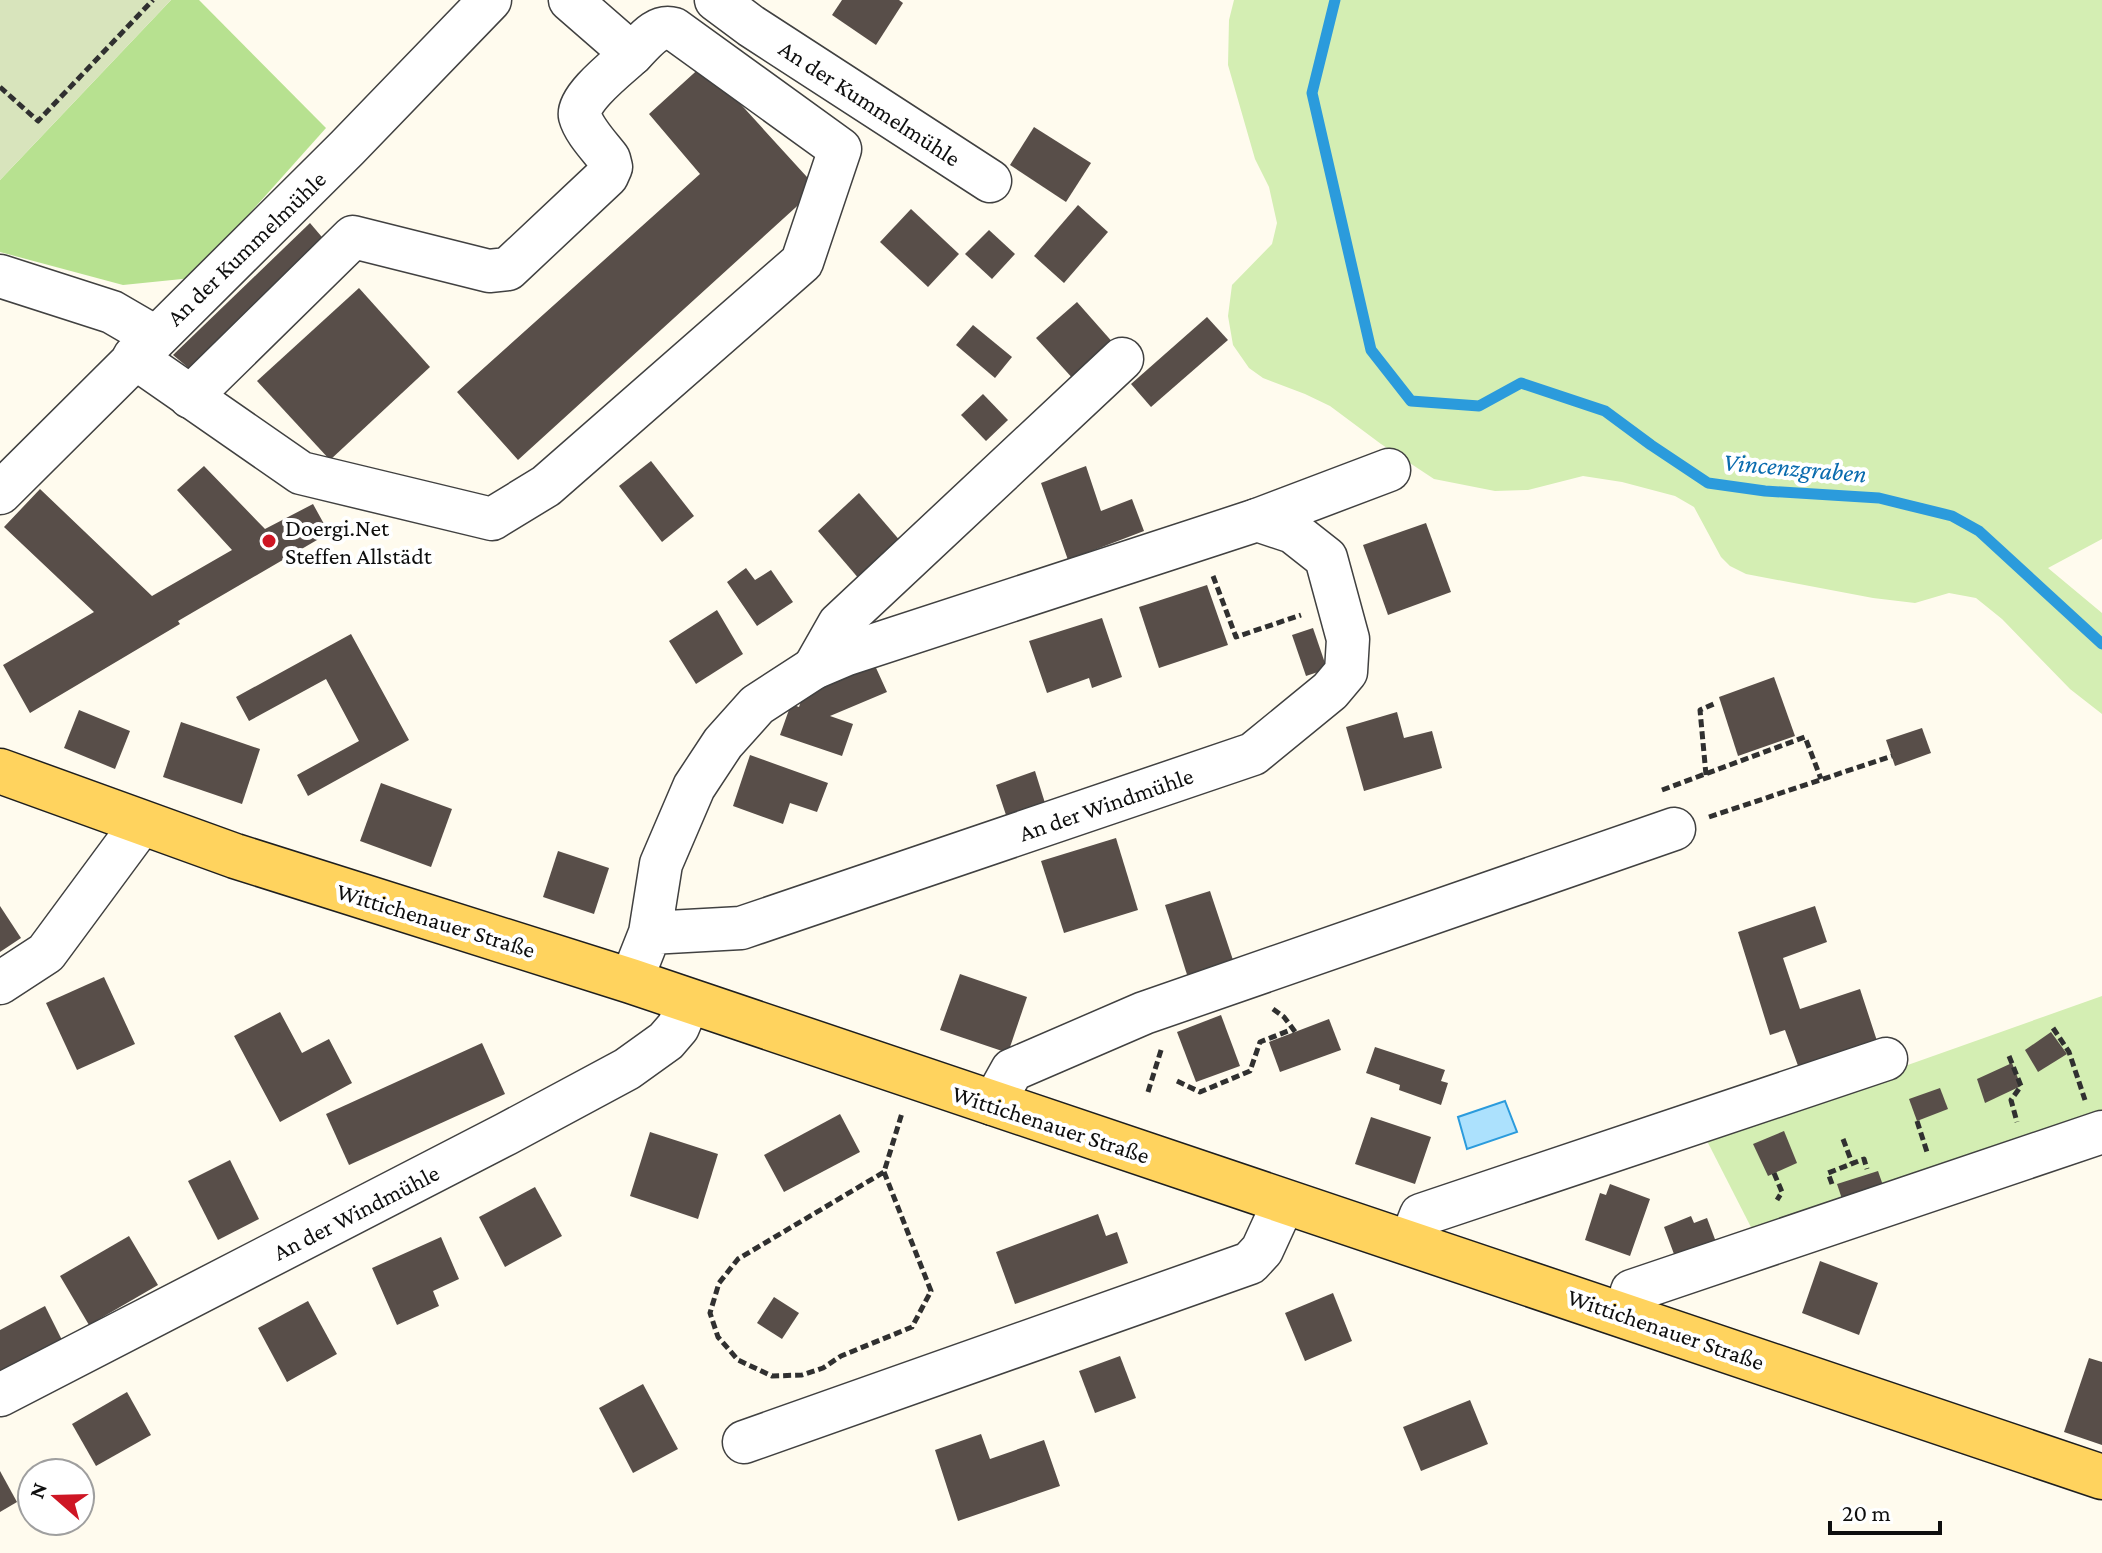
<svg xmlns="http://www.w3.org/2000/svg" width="2102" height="1553" font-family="'Crimson Pro',serif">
  <rect width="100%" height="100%" fill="#fffbee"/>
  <g fill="#d4eeb3">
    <path d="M1234,0H2102V539L2048,568L2102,613V714L2070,689L2002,619L1976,598L1949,593L1915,603L1873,598L1746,574L1730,566L1721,557L1694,507L1675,496L1622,482L1583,476L1528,490L1495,491L1434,479L1381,444L1330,406L1305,394L1263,378L1249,368L1233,345L1228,316L1232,285L1272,244L1277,223L1269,187L1255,159L1228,65L1229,20Z"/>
    <path d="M2102,996V1117L1756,1237L1705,1137Z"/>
  </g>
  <path fill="#b7e190" d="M171,0H199L326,128L192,278L123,285L0,252V180Z"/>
  <path fill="#d8e4bc" d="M0,0H171L0,180Z"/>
  <path fill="#ace1fd" stroke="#2b9bdc" stroke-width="2" d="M1505,1101L1517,1132L1467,1149L1458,1117Z"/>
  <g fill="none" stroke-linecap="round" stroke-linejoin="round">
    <path stroke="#2b9bdc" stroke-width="11" d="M1335,0L1312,93L1371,350L1411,401L1479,406L1521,383L1605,411L1651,445L1708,483L1765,491L1879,498L1952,516L1979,531L2102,644"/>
  </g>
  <g fill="#584e49">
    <path d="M842,0H899L903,3L876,45L832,15Z"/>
    <path d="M704,64L817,188L518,460L457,392L700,174L649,114Z"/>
    <path d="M1034,127L1091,163L1066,202L1010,165Z"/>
    <path d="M1078,205L1108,232L1064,283L1034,256Z"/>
    <path d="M911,209L959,254L928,287L880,242Z"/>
    <path d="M310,223L327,243L191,370L173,355Z"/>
    <path d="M989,230L1015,254L992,279L965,254Z"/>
    <path d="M359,288L430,367L330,460L257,381Z"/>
    <path d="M1077,302L1115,345L1075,381L1036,338Z"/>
    <path d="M1207,317L1228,340L1151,407L1131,384Z"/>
    <path d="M973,325L1012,357L995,378L956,345Z"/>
    <path d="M983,394L1008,420L986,441L961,415Z"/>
    <path d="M651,461L694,516L662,542L619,486Z"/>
    <path d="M204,466L265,529L313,504L329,533L178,621L180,624L30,713L3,665L94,612L4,527L40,489L152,596L232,550L177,490Z"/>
    <path d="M1086,466L1101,511L1132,499L1144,531L1068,560L1041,483Z"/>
    <path d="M859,493L902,543L860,580L818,531Z"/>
    <path d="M1426,523L1451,592L1388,615L1363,545Z"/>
    <path d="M746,568L755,580L771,570L793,602L757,626L727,582Z"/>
    <path d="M1207,585L1228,645L1159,668L1139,607Z"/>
    <path d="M717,610L743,654L696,684L669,641Z"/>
    <path d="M1102,618L1122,677L1092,688L1089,678L1047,693L1029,641Z"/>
    <path d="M1313,628L1327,669L1306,676L1292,635Z"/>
    <path d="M351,634L409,740L308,796L297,775L359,741L326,679L249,721L236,697Z"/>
    <path d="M872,659L887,692L830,716L853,724L842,756L780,735L791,704L799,707L805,688Z"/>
    <path d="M1774,677L1795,736L1738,756L1719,697Z"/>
    <path d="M79,710L130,731L115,769L64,748Z"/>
    <path d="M1397,712L1404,738L1432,731L1442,768L1364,791L1346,727Z"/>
    <path d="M181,722L260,749L242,804L163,777Z"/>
    <path d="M1922,728L1931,753L1895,766L1886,740Z"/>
    <path d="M750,755L828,783L817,812L790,803L783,824L733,806Z"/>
    <path d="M1035,771L1045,803L1006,815L996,785Z"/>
    <path d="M381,783L452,809L431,867L360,841Z"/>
    <path d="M1116,838L1138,910L1064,933L1041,861Z"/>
    <path d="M558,851L609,868L594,914L543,897Z"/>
    <path d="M1210,891L1235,966L1189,981L1165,905Z"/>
    <path d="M0,906L21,938L0,952Z"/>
    <path d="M1815,906L1827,942L1783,958L1800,1009L1860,989L1879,1047L1801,1074L1785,1030L1770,1035L1738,932Z"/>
    <path d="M960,974L1027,997L1008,1053L940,1030Z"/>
    <path d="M104,977L135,1044L77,1070L46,1003Z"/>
    <path d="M280,1012L302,1053L329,1039L352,1083L280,1122L234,1036Z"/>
    <path d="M1221,1015L1240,1066L1196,1082L1177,1032Z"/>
    <path d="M1329,1019L1341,1050L1280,1072L1269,1042Z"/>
    <path d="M2051,1032L2067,1054L2038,1072L2025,1050Z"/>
    <path d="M482,1043L505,1094L349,1165L326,1114Z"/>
    <path d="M1375,1047L1445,1070L1441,1081L1448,1083L1441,1105L1399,1090L1400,1085L1366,1073Z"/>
    <path d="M2012,1063L2021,1086L1985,1103L1977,1079Z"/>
    <path d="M1940,1088L1948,1109L1917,1121L1909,1099Z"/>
    <path d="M840,1114L860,1152L784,1192L764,1155Z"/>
    <path d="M1371,1117L1431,1137L1415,1184L1355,1164Z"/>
    <path d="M1784,1131L1797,1163L1768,1176L1753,1144Z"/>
    <path d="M650,1132L718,1154L698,1219L630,1196Z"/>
    <path d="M230,1160L259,1219L218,1240L188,1181Z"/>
    <path d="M1878,1171L1886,1194L1845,1208L1837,1184Z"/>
    <path d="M1610,1184L1650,1199L1630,1256L1585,1240L1600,1193L1606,1195Z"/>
    <path d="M535,1187L562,1236L505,1267L479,1217Z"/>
    <path d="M1098,1214L1106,1236L1117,1232L1128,1263L1015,1304L996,1252Z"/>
    <path d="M1691,1216L1694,1223L1707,1218L1719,1250L1678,1265L1664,1227Z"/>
    <path d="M129,1236L158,1285L89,1325L60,1276Z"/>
    <path d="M441,1237L459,1279L433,1291L439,1306L397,1325L372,1268Z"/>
    <path d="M1820,1261L1878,1283L1859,1335L1802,1313Z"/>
    <path d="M1333,1293L1352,1341L1305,1361L1285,1313Z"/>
    <path d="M774,1297L799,1313L782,1339L757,1323Z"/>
    <path d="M308,1301L337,1354L287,1382L258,1328Z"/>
    <path d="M45,1306L62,1340L0,1373V1330Z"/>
    <path d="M1120,1356L1136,1398L1095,1413L1079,1371Z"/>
    <path d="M2089,1358L2102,1362V1445L2064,1432Z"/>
    <path d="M643,1384L678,1449L633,1473L599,1408Z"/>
    <path d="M127,1392L151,1435L96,1466L72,1424Z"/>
    <path d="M1470,1400L1488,1444L1421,1471L1403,1427Z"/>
    <path d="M981,1434L990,1459L1044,1440L1060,1486L958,1521L935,1450Z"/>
    <path d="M0,1471L17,1502L0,1512Z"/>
  </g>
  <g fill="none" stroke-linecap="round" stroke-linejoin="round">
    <defs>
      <g id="minor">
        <path d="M716,0L751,26L990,181"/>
        <path d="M0,276L112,312L155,337"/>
        <path d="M134,357L301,473L492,519L546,486L802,262L840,149L674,29C656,24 644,42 632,54L570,0"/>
        <path d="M190,397L353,237L489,271L508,269L607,176L611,167L609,159C600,147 584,131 580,116C576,99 619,66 632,54"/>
        <path d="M0,493L347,148L490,0"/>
        <path d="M1257,520L1389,470"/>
        <path d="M814,668L839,624L1122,359"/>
        <path d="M631,981L650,933L661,864L694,787L723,743L757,705L814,668L847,654L1257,520L1293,532L1326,558L1348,639L1346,672L1330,691L1253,754L741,928L650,933"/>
        <path d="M0,983L46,953L142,823"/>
        <path d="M993,1104L1012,1070L1144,1013L1674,829"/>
        <path d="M1410,1243L1421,1215L1886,1059"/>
        <path d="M1625,1315L1632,1291L2102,1132"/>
        <path d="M0,1395L506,1134L627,1069L666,1041L678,1027L689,1001"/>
        <path d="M744,1442L1250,1263L1262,1250L1284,1202"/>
      </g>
      <path id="major" d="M0,771L235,856L631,981L2102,1477"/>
    </defs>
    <use href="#minor" stroke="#414141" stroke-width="45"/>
    <use href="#major" stroke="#1f1f1f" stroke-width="47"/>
    <g stroke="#303030" stroke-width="5" stroke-dasharray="8 4" stroke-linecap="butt">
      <path d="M0,87L38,121L153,0"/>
      <path d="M1213,576L1236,637L1301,615"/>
      <path d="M1706,775L1700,710L1716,703"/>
      <path d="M1662,790L1805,737L1821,779"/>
      <path d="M1709,817L1892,756"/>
      <path d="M1273,1009L1284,1017L1296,1033"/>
      <path d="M2053,1028L2069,1052L2085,1100"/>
      <path d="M2009,1056L2021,1086L2011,1100L2017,1122"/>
      <path d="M1177,1081L1200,1092L1250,1071L1260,1042L1293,1029"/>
      <path d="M1148,1092L1162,1047"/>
      <path d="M1917,1121L1927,1152"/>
      <path d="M1843,1139L1852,1163"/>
      <path d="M884,1172L931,1291L912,1327L841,1356L823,1368L802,1375L772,1376L738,1360L718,1337L710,1313L719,1283L738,1259L884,1172L902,1113"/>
      <path d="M1774,1173L1782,1192L1777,1200"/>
      <path d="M1832,1184L1828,1173L1864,1159L1867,1169"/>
    </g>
    <use href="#minor" stroke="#fff" stroke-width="42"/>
    <use href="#major" stroke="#ffd35e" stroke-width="44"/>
  </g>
  <circle fill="#ce1624" stroke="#fff" stroke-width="3" cx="269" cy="541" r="8"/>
  <g text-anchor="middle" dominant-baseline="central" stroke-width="8" stroke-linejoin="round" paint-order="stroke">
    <g font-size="24" fill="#0e0e0e" stroke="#fff">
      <text transform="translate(870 103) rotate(33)">An der Kummelmühle</text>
      <text transform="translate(246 248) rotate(-44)">An der Kummelmühle</text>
      <text transform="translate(1106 804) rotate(-19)">An der Windmühle</text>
      <text transform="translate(436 920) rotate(17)">Wittichenauer Straße</text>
      <text transform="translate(1051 1124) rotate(18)">Wittichenauer Straße</text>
      <text transform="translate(356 1212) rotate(-27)">An der Windmühle</text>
      <text transform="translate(1666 1329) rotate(19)">Wittichenauer Straße</text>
    </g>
    <g font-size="24" fill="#0e0e0e" stroke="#fff" text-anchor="start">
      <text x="285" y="527">Doergi.Net<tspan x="285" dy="28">Steffen Allstädt</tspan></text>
    </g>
    <g font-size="26" font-style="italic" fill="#096bae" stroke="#fff">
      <text transform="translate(1795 468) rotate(5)">Vincenzgraben</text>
    </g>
  </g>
  <g transform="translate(56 1497) rotate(290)"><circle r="38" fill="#ffffff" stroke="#9f9f9f" stroke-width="2"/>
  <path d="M0-6L14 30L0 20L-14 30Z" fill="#ce1624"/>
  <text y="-12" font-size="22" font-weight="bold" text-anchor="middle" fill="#0e0e0e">N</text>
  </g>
  <path d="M1830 1521v12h110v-12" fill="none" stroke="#0e0e0e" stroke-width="4"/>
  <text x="1842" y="1521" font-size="24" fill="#0e0e0e" stroke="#ffffff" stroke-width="6" paint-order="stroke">20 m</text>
</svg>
